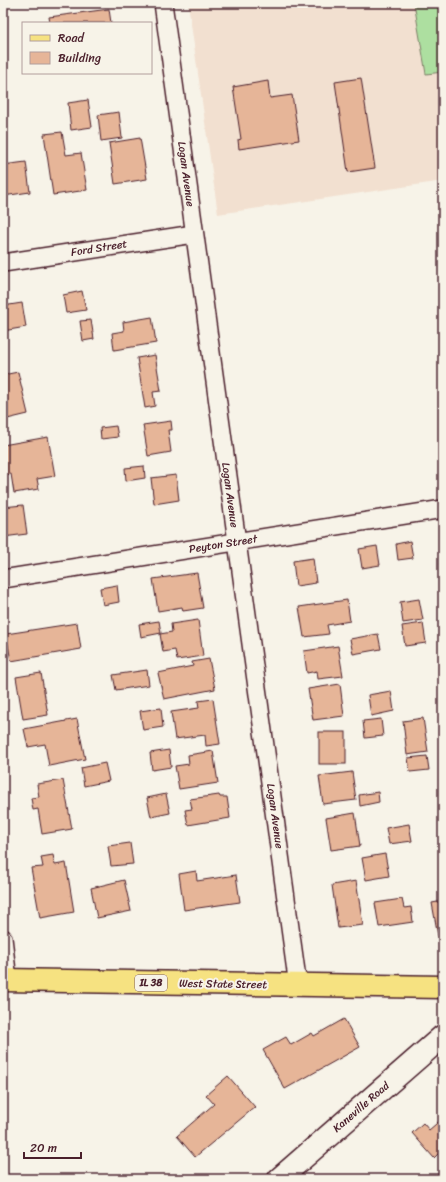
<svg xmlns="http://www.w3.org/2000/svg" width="446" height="1182" font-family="Sriracha,sans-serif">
  <rect width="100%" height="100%" fill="#f7f3e8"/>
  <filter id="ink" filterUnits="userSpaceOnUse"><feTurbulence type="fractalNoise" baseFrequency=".025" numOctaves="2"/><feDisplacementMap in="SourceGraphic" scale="8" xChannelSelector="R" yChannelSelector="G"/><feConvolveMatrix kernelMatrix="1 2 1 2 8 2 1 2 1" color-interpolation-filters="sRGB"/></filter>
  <g filter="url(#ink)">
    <path fill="#f2e0d0" d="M188,3H443V181L218,214Z"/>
    <path fill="#addfa0" stroke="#7c7f66" d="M414,3H443V72L426,74Z"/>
    <g fill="#e6b598" stroke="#4a1f2b">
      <path d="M109,9L111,23H50L49,17Z"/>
      <path d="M361,78L375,168L348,172L335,82Z"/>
      <path d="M268,81L270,98L292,95L299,140L239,149L238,140L241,139L233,87Z"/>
      <path d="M88,100L92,127L71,130L68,103Z"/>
      <path d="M119,112L122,138L101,141L98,115Z"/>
      <path d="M62,132L66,155L81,153L87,190L53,195L44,134Z"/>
      <path d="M140,138L147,179L115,184L109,143Z"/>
      <path d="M26,162L30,192L3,196V165Z"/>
      <path d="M82,291L86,310L66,313L63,295Z"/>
      <path d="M22,303L26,327L3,331V306Z"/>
      <path d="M152,317L156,343L114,350L112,333L124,331L123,322Z"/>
      <path d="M91,320L94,339L83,341L80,321Z"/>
      <path d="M155,355L161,391L153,392L155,406L145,408L137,358Z"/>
      <path d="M18,372L28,414L3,420V375Z"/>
      <path d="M171,421L172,430H168L171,452L148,456L143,425Z"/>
      <path d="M116,426L118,437L101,439L100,428Z"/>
      <path d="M48,437L55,476L37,479L39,489L14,493L11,474L3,475V445Z"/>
      <path d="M144,466L145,478L126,481L125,468Z"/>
      <path d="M176,475L179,500L154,504L151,478Z"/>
      <path d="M23,505L27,534L3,537V507Z"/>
      <path d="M410,541L413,558L398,560L396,544Z"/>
      <path d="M377,546L380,565L362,568L359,549Z"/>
      <path d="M313,558L316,583L296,586L293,561Z"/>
      <path d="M197,573L203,608L183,611L182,607L158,611L153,579Z"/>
      <path d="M117,585L119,602L103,605L100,588Z"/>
      <path d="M419,599L423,620L403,623L400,602Z"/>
      <path d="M347,600L350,621L327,625L329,634L304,637L299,607Z"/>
      <path d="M198,620L203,656L177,660L175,650L163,652L160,634L172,632L171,624Z"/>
      <path d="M159,621L161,633L141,637L139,624Z"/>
      <path d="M77,623L81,649L11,661L6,634Z"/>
      <path d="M423,623L426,643L405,646L402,626Z"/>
      <path d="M378,634L381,649L353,654L350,639Z"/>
      <path d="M338,646L343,676L318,679L317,671L307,673L304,651Z"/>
      <path d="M209,659L215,689L164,699L158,673L193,666L192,662Z"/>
      <path d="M147,670L149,685L116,690L113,675Z"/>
      <path d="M41,673L48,715L23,719L16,677Z"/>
      <path d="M340,684L344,716L313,720L308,689Z"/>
      <path d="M391,691L394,711L371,716L368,695Z"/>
      <path d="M213,699L220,744L206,746L205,735L175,739L171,712L199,708L198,701Z"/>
      <path d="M161,708L163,727L143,730L140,711Z"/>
      <path d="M423,718L428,752L407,755L403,721Z"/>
      <path d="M77,719L85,759L49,766L45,744L28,747L24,729Z"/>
      <path d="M381,719L383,736L365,738L363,721Z"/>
      <rect x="319" y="732" width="27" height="32"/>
      <path d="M169,750L171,767L152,770L150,753Z"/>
      <path d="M213,751L218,783L179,789L175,766L189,764L188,755Z"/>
      <path d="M427,756L429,770L410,772L408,758Z"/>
      <path d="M105,763L109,781L84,786L81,768Z"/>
      <path d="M352,772L356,800L323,804L319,776Z"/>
      <path d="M63,780L72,829L42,834L38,809L33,810L31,798L39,797L37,784Z"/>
      <path d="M378,792L379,802L360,806L359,795Z"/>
      <path d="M166,794L170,813L151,817L147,798Z"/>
      <path d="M219,795L220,797H227L230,818L188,825L185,810L192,809L190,799Z"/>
      <path d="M355,813L360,846L331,850L326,818Z"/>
      <path d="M409,824L412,841L389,844L386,828Z"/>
      <path d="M130,843L133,864L111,866L108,846Z"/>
      <path d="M385,854L389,876L366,880L362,858Z"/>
      <path d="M53,855L55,865L66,863L74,912L40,918L31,868L43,867L41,857Z"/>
      <path d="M196,871L197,881L236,875L240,902L184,910L179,874Z"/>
      <path d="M124,880L131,911L97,918L91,888Z"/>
      <path d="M356,881L363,925L338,928L332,885Z"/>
      <path d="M402,899L404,908L411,907L413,922L379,927L375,903Z"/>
      <path d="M443,901V936H438L432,903Z"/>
      <path d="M344,1019L360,1047L285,1089L263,1050L286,1037L291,1045L312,1033L314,1036Z"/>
      <path d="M228,1076L255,1107L195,1157L177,1136L214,1104L206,1095Z"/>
      <path d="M443,1118V1149L434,1158L412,1133L423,1123L429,1130Z"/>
    </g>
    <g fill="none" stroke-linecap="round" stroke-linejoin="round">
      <defs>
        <g id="street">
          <path d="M163,3L298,986"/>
          <path d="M3,263L194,234"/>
          <path d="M3,579L443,509"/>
          <path d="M3,938L8,980"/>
        </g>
        <path id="secondary" d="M279,1179L443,1036"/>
        <path id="primary" d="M3,980L443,987"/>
      </defs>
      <use href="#street" stroke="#4a1f2b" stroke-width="20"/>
      <use href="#secondary" stroke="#4a1f2b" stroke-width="25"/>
      <use href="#primary" stroke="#4a1f2b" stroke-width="25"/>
      <use href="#street" stroke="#f7f3e8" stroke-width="17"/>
      <use href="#secondary" stroke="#f7f3e8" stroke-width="22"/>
      <use href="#primary" stroke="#f6e281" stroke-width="22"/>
    </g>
  </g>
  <g text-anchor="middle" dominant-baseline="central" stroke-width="4" stroke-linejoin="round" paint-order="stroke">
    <rect fill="#f7f3e8" stroke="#7e5f64" stroke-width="1" x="135" y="975" width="32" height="16" rx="3"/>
    <g font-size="10" font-weight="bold" fill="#4a1f2b">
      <text x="151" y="983">IL 38</text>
    </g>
    <g font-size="11" fill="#4a1f2b" stroke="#f7f3e8">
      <text transform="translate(186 174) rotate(82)">Logan Avenue</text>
      <text transform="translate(99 248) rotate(-9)">Ford Street</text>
      <text transform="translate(230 495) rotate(82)">Logan Avenue</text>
      <text transform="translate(223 544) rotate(-9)">Peyton Street</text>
      <text transform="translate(275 816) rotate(82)">Logan Avenue</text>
      <text transform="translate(223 984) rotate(1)">West State Street</text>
      <text transform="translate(361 1107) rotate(-41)">Kaneville Road</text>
    </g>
  </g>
  <rect width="446" height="1182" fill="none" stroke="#f7f3e8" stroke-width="16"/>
  <rect x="8" y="8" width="430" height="1166" fill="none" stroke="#4a1f2b" stroke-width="1.5" filter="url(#ink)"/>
  <rect x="22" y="22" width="130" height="52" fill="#f7f3e8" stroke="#b29e9c"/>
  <rect x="30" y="35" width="20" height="6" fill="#f6e281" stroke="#b29e9c"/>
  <text x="58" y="42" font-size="12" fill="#4a1f2b">Road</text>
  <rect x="30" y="52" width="20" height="12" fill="#e6b598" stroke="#b29e9c"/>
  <text x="58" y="62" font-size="12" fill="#4a1f2b">Building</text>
  <path d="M24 1152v6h57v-6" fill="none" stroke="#4a1f2b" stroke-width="2"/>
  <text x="30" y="1152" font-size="12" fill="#4a1f2b" stroke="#f7f3e8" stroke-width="3" paint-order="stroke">20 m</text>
</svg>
